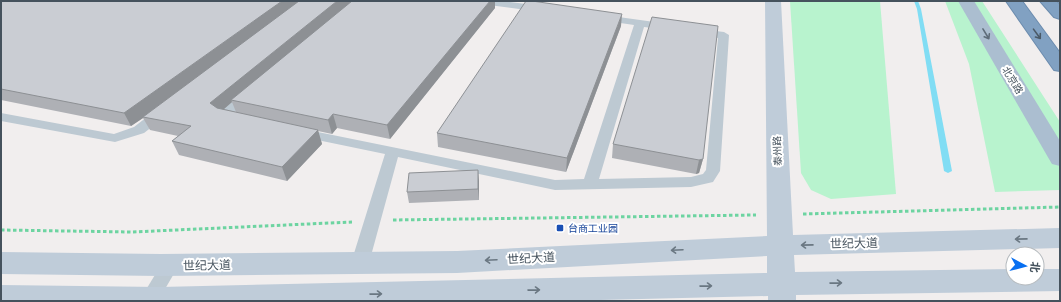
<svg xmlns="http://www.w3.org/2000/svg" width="1061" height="302" font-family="Inter,'Noto Sans SC',sans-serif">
  <rect width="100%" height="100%" fill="#f1eeee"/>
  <g fill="#b8f3ce">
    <path d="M790,1H880L896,194L831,199L811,190L801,173Z"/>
    <path d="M945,1H982L1060,122V190L995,192L969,64Z"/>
  </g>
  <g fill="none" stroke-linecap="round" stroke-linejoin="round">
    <path fill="#81ddf4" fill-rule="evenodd" d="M914,1H918L921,9L952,171L948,173L944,171L917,9Z"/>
    <defs>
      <g id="highway">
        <path d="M1006,1H1022L1060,53V71L1054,70Z"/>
        <path d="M1040,1H1056L1060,5V19L1054,17Z"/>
      </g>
    </defs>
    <use href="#highway" stroke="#6c8cae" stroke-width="2"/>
    <g stroke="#6dd4a1" stroke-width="3" stroke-dasharray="3.5 2.5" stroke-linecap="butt">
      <path d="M803,214L1060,207"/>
      <path d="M393,220L756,215"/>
      <path d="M1,230L132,232L352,222"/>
    </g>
    <g fill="#bdc9d2" fill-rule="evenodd">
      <path d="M476,1H503L542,6L547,9L542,12L481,4Z"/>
      <path d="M604,15L669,24L674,27L669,30L644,27L599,179L691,177L703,174L706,170L718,38L695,34L694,32L695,30L699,29L724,32L729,35L720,171L713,182L691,187L555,190L398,157L369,263L366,268L360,270L354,268L351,263L385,154L298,136L296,133L298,130L303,129L555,180L584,179L634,25L600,20L599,18Z"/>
      <path d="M248,91L254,95L233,114L240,118L238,121L233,122L218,119L217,116L218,113L244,92Z"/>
      <path d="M161,109L167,113L166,116L144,133L115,142L1,121V113L114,134L134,127L156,110Z"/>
      <path d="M170,258L176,260L179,265L158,301H142L141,298L144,293L164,260Z"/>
    </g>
    <path fill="#bfccd9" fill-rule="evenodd" d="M765,1H781L793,235L1060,228V248L794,255L795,272L1013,269V278H1037V269H1060V291L796,295V301H768V296L560,301H1V285L160,287L767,273V256L457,273L161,276L1,274V252L161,254L457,251L767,236Z"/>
    <path fill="#abbed0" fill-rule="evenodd" d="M958,1H974L1060,141V166L1052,164L1049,159Z"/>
    <use href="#highway" fill="#81a1c2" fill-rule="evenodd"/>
  </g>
  <g fill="#aeb0b5" fill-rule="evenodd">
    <path d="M1,1L495,8L390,139L337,128L332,134L318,131L322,144L287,181L179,155L172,141L178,136L150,130L143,118L131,126L1,100ZM232,102L236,112L224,109Z"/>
    <path d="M621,26L566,172L438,147L437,133Z"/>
    <path d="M613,144L703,159L699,173L696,174L612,158Z"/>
    <path d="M479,181V200L409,203L407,192Z"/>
  </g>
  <g fill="#8d9094">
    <path d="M282,1H301L143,117V118L131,126L124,113Z"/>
    <path d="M337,1H354L231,100L232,102L216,116L210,103Z"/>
    <path d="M490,1H495V8L390,139L387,125Z"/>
    <path d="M622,14L621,26L566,172L567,158Z"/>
    <path d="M333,114L337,128L332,134L328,120Z"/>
    <path d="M318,130L322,144L287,181L282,167Z"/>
    <path d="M703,159L699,173L696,174L699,160Z"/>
    <path d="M478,170L479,181V200L478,189Z"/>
  </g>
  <g fill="#cacdd3" stroke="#8d9094">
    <path d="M1,1H282L124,113L1,89Z"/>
    <path d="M299,1H337L210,103L217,108L318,130L282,167L172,141L191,126L143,117Z"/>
    <path d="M352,1H490L387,125L333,114L328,120L231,100Z"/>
    <path d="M526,1H532L622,14L567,158L437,133Z"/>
    <path d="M652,17L718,26L703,159L699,160L613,144Z"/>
    <path d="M478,170V189L407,192L409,173Z"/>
  </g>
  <defs><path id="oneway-shaft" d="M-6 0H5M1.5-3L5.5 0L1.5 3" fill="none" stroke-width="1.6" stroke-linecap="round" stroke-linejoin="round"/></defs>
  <use stroke="#5e6d7a" href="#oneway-shaft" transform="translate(986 34) rotate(59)"/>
  <use stroke="#4b5a67" href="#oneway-shaft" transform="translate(1037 34) rotate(54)"/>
  <g stroke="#6a7782">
    <use href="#oneway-shaft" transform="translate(1021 239) rotate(179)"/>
    <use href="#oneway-shaft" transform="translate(807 245) rotate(179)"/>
    <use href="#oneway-shaft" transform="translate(677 250) rotate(177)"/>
    <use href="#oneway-shaft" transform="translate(491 260) rotate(177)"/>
    <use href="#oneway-shaft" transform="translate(836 283) rotate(-1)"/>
    <use href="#oneway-shaft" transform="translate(706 286) rotate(-1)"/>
    <use href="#oneway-shaft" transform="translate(534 290) rotate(-1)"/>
    <use href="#oneway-shaft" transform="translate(376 294) rotate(-1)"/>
  </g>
  <rect fill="#1a4fb4" stroke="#fff" stroke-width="1.5" x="556" y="224" width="8" height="8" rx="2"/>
  <g text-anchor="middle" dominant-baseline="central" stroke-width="4" stroke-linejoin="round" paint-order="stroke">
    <g font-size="10" fill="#45525d" stroke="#fff">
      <text transform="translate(1013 80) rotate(59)">北京路</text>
      <text transform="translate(777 151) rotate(-92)">泰州路</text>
    </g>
    <g font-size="10" fill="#164399" stroke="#fff" text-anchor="start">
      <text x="568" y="228">台商工业园</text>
    </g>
    <g font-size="12" fill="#45525d" stroke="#fff">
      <text transform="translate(854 243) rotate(-1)">世纪大道</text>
      <text transform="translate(531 258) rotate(-3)">世纪大道</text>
      <text transform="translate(207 265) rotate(-1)">世纪大道</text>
    </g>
  </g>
  <rect width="1061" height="302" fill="none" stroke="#45525d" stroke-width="4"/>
  <g transform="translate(1025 266) rotate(97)"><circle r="19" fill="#ffffff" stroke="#b5babe"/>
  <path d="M0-3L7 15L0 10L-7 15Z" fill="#086ff1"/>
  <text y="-6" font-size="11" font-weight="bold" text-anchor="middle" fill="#45525d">北</text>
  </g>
</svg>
